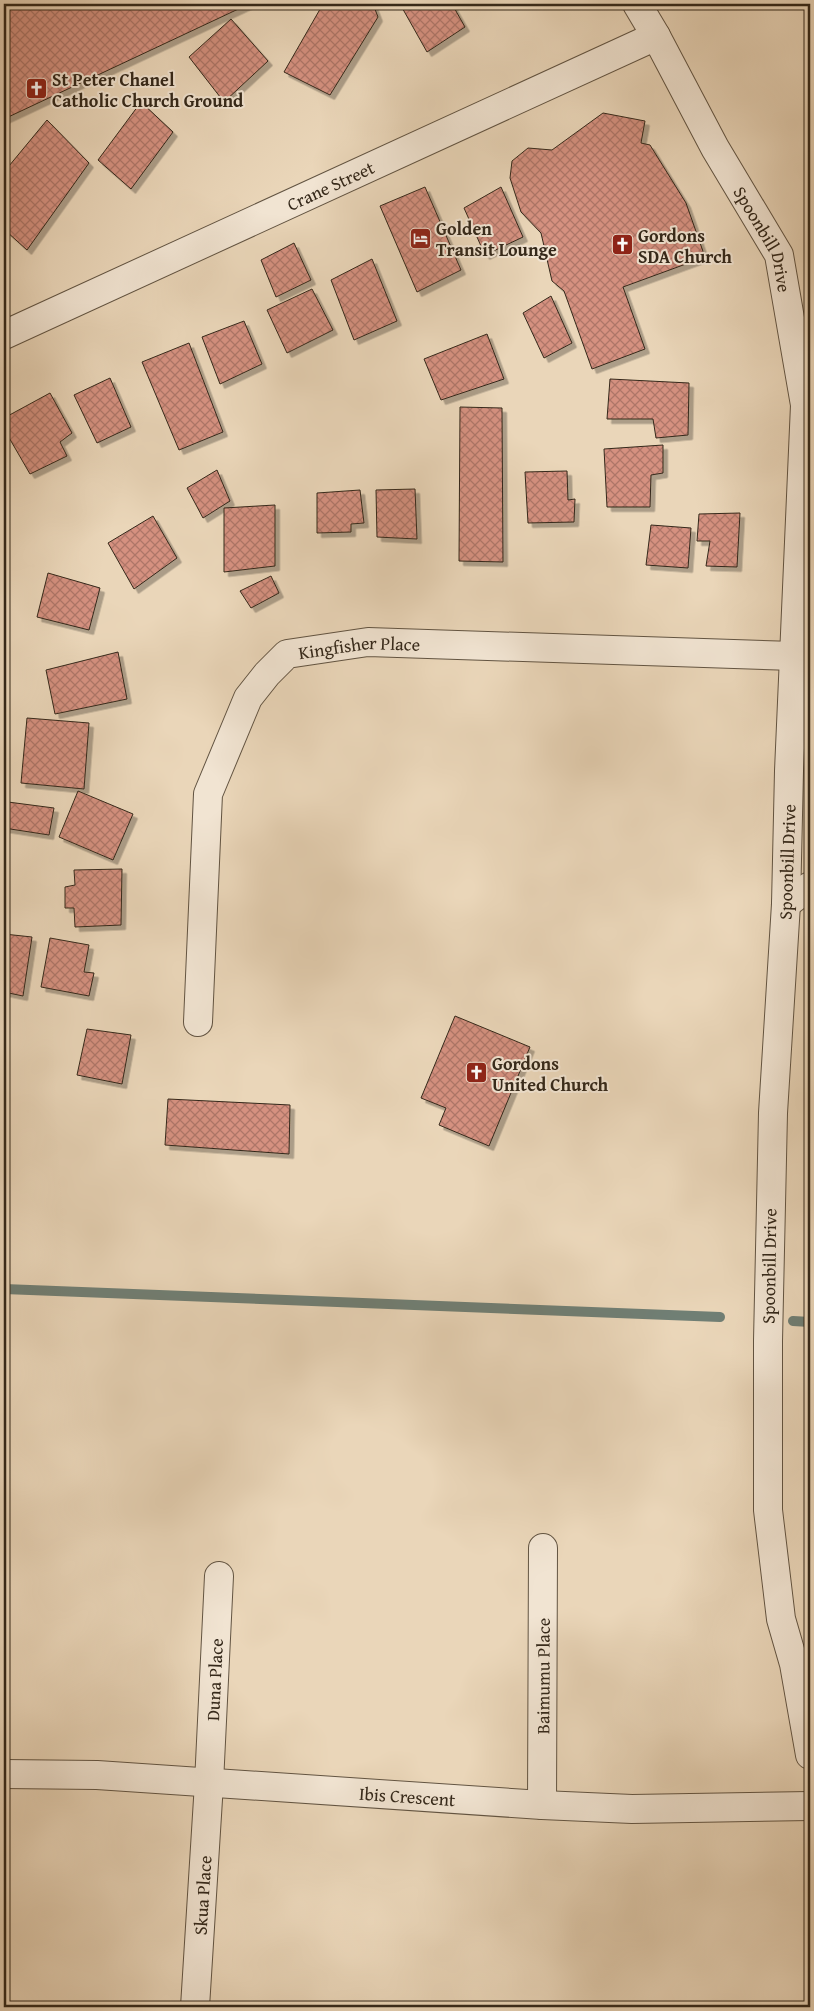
<svg xmlns="http://www.w3.org/2000/svg" width="814" height="2011" font-family="'Gentium Book Plus',serif">
  <defs>
    <pattern id="building-cross-hatch" width="8" height="8" patternUnits="userSpaceOnUse" patternTransform="scale(1.25)"><rect width="8" height="8" fill="#d59180"/><path d="M0 0l8 8M0 8l8-8" fill="none" stroke="#ae7668"/></pattern>
    <filter id="shadow"><feDropShadow dx="4.5" dy="4.5" stdDeviation="0" flood-color="#0004"/></filter>
  </defs>
  <rect width="100%" height="100%" fill="#ead6b9"/>
  <filter id="stains"><feTurbulence type="fractalNoise" baseFrequency=".004" numOctaves="4"/><feColorMatrix values="0 0 0 0 .2 0 0 0 0 .09 0 0 0 0 .02 0 0 0 .5 -.17"/></filter>
  <radialGradient id="worn" r=".72"><stop offset=".6" stop-color="#630" stop-opacity="0"/><stop offset="1" stop-color="#630" stop-opacity=".3"/></radialGradient>
  <g fill="none" stroke-linecap="round" stroke-linejoin="round">
    <g stroke="#707f75" stroke-width="10">
      <path d="M4,1289L720,1317"/>
      <path d="M793,1321L810,1322"/>
    </g>
  </g>
  <g fill="url(#building-cross-hatch)" stroke="#34281a" filter="url(#shadow)">
    <path d="M4,4H249L4,119Z"/>
    <path d="M323,4H373L378,17L330,95L284,72Z"/>
    <path d="M400,4H452L465,27L427,52Z"/>
    <path d="M231,19L268,61L224,102L189,57Z"/>
    <path d="M141,102L173,132L131,189L98,160Z"/>
    <path d="M603,113L645,121L641,143L650,145L686,203L705,257L623,287L645,349L592,369L564,291L552,281L541,233L521,212L510,178L512,161L528,148L552,150Z"/>
    <path d="M47,120L89,163L27,250L6,231L4,227V172Z"/>
    <path d="M425,187L461,270L417,292L380,206Z"/>
    <path d="M501,187L523,237L485,255L464,208Z"/>
    <path d="M294,243L311,280L276,297L261,260Z"/>
    <path d="M372,259L397,321L354,340L331,280Z"/>
    <path d="M312,289L333,330L287,353L267,310Z"/>
    <path d="M551,296L572,343L544,358L523,313Z"/>
    <path d="M244,321L262,364L220,384L202,337Z"/>
    <path d="M487,334L504,379L441,400L424,359Z"/>
    <path d="M189,343L223,432L179,450L142,362Z"/>
    <path d="M110,378L131,427L97,443L74,395Z"/>
    <path d="M610,379L689,383L688,435L656,438L653,419H607Z"/>
    <path d="M50,393L72,433L60,442L67,456L30,474L4,429V418Z"/>
    <path d="M460,407L502,408L503,562L459,561Z"/>
    <path d="M663,445V473L651,475L650,507H607L604,449Z"/>
    <path d="M217,470L230,501L203,518L187,488Z"/>
    <path d="M567,471L568,500L575,499L574,522L528,523L525,472Z"/>
    <path d="M415,489L417,539L377,537L376,490Z"/>
    <path d="M360,490L364,523L351,524V532L317,533V493Z"/>
    <path d="M275,505V566L224,572V508Z"/>
    <path d="M740,513L737,567L706,566L710,541H697L699,514Z"/>
    <path d="M153,516L177,558L134,589L108,543Z"/>
    <path d="M651,525L691,528L688,568L646,565Z"/>
    <path d="M48,573L100,588L89,630L37,617Z"/>
    <path d="M271,576L279,593L251,608L240,591Z"/>
    <path d="M118,652L127,699L55,714L46,670Z"/>
    <path d="M27,718L89,723L84,789L21,783Z"/>
    <path d="M78,791L133,814L113,860L59,837Z"/>
    <path d="M8,802L54,808L49,835L4,828Z"/>
    <path d="M122,869L121,925L75,927L74,908H65V887L75,885L74,870Z"/>
    <path d="M4,934L32,937L23,996L4,992Z"/>
    <path d="M50,938L89,945L84,972L94,973L89,996L41,987Z"/>
    <path d="M455,1016L530,1047L489,1146L439,1125L446,1108L421,1098Z"/>
    <path d="M87,1029L131,1035L122,1084L77,1075Z"/>
    <path d="M168,1099L290,1105L289,1154L165,1145Z"/>
  </g>
  <g fill="none" stroke-linecap="round" stroke-linejoin="round">
    <defs>
      <g id="minor">
        <path id="s1" d="M637,4L656,36L715,148L779,255L805,405L789,771L786,904L773,1113L768,1341V1510L781,1619L794,1664L810,1755"/>
        <path id="s2" d="M4,335L656,36"/>
        <path d="M786,904L810,886"/>
        <path id="s3" d="M198,1022L208,794L248,698L267,674L287,654L368,642L794,656"/>
        <path id="s4" d="M4,1774L97,1775L542,1805L632,1809L810,1806"/>
        <path id="s5" d="M542,1805L543,1548"/>
        <path id="s6" d="M195,2007L209,1783L219,1576"/>
      </g>
    </defs>
    <use href="#minor" stroke="#625442" stroke-width="30"/>
    <use href="#minor" stroke="#f1e4d2" stroke-width="28"/>
  </g>
  <defs>
    <symbol id="church-square" viewBox="-11 -11 22 22"><rect x="-9" y="-9" width="18" height="18" rx="4" fill="#8f2418" stroke="#f1e4d2"/><path d="M-1.2-6h2.4v3.5h3.3v2.4h-3.3V6h-2.4V-.1h-3.3v-2.4h3.3Z" fill="#fff"/></symbol>
    <symbol id="hotel-square" viewBox="-11 -11 22 22"><rect x="-9" y="-9" width="18" height="18" rx="4" fill="#8f2418" stroke="#f1e4d2"/><path d="M-6-4.5h1.5V1H6V5H4.5V3h-9V5H-6ZM-4 0a1.8 1.8 0 1 1 3.6 0ZM.5 0V-2.5h3Q6-2.5 6 0Z" fill="#fff"/></symbol>
  </defs>
  <g fill-rule="evenodd">
    <use href="#church-square" x="24" y="76" width="25" height="25"/>
    <use href="#hotel-square" x="408" y="226" width="25" height="25"/>
    <use href="#church-square" x="610" y="232" width="25" height="25"/>
    <use href="#church-square" x="464" y="1060" width="25" height="25"/>
  </g>
  <g text-anchor="middle" dominant-baseline="central" stroke-width="4" stroke-linejoin="round" paint-order="stroke">
    <g font-size="18" font-weight="bold" fill="#34281a" stroke="#f1e4d2" text-anchor="start">
      <text x="52" y="79">St Peter Chanel<tspan x="52" dy="21">Catholic Church Ground</tspan></text>
      <text x="436" y="228">Golden<tspan x="436" dy="21">Transit Lounge</tspan></text>
      <text x="638" y="235">Gordons<tspan x="638" dy="21">SDA Church</tspan></text>
      <text x="492" y="1063">Gordons<tspan x="492" dy="21">United Church</tspan></text>
    </g>
    <g font-size="18" fill="#34281a" stroke="#f1e4d2">
      <text stroke="none"><textPath href="#s2" startOffset="359">Crane Street</textPath></text>
      <text stroke="none"><textPath href="#s1" startOffset="268">Spoonbill Drive</textPath></text>
      <text stroke="none"><textPath href="#s3" startOffset="464">Kingfisher Place</textPath></text>
      <text transform="translate(787 862) rotate(-88)">Spoonbill Drive</text>
      <text transform="translate(769 1266) rotate(-89)">Spoonbill Drive</text>
      <text stroke="none"><textPath href="#s5" startOffset="129">Baimumu Place</textPath></text>
      <text stroke="none"><textPath href="#s6" startOffset="328">Duna Place</textPath></text>
      <text stroke="none"><textPath href="#s4" startOffset="404">Ibis Crescent</textPath></text>
      <text stroke="none"><textPath href="#s6" startOffset="112">Skua Place</textPath></text>
    </g>
  </g>
  <rect width="814" height="2011" fill="none" stroke="#ead6b9" stroke-width="20"/>
  <rect x="5" y="5" width="804" height="2001" fill="none" stroke="#34281a" stroke-width="2.5"/>
  <rect x="10" y="10" width="794" height="1991" fill="none" stroke="#34281a"/>
  <rect width="100%" height="100%" filter="url(#stains)"/>
  <rect width="100%" height="100%" fill="url(#worn)"/>
</svg>
